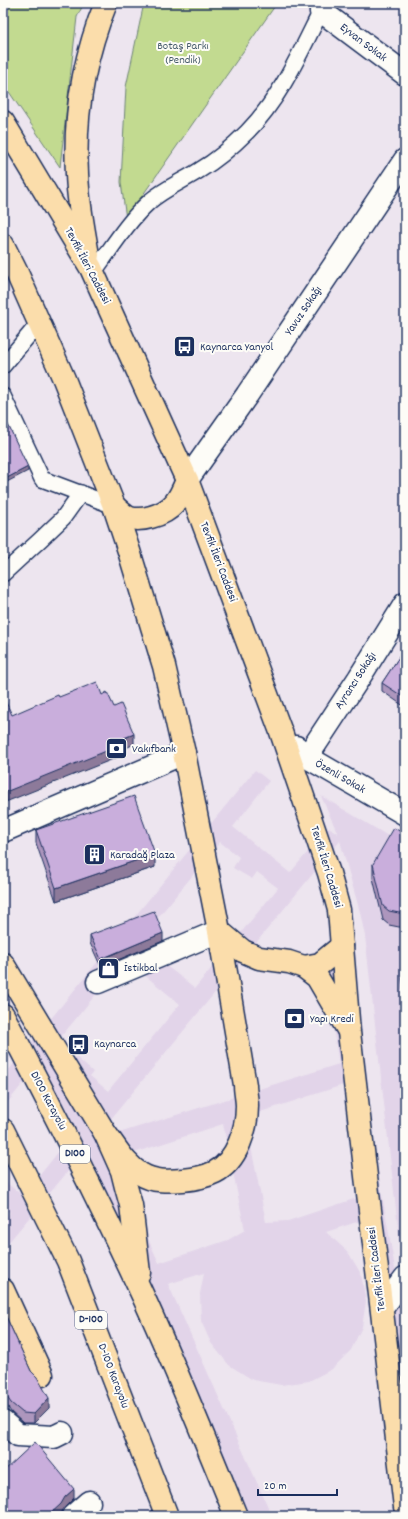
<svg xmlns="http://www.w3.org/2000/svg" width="408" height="1519" font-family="Dekko,sans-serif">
  <rect width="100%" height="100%" fill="#ede5ef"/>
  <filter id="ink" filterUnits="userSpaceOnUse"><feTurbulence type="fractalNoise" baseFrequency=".025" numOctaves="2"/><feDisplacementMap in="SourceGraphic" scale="8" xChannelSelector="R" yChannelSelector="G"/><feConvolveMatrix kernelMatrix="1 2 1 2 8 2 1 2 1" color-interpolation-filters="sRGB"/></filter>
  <g filter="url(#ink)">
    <path fill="#e2d4e9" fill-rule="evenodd" d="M255,770L269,781L233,827L290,873L329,827L338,834L321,796L405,846V1269L403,1271L365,936L360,912L340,841L100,1132L103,1138L339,1064L321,956L340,953L405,1326V1440L366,1219L326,1232L348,1252L361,1274L366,1301L362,1327L351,1350L332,1369L309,1381L281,1385L253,1380L229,1365L211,1343L201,1321L200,1294L204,1273L168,1284L272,1516H250L85,1151L3,1249V1221L10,1213L3,1207V1180L23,1196L76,1130L64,1105L46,1091L52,1083L34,1070L3,1108V1077ZM220,842L239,857L233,868L252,879L257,872L278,888L195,988L155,957L163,943L161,941L137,943ZM125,959L180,1004L108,1091L90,1076L93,1072L76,1057L72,1062L55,1044ZM343,1085L363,1196L288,1221L266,1222L245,1117ZM223,1124L245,1230L228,1240L159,1263L112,1160Z"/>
    <g fill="#c2da90" stroke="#6e8477">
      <path d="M3,3H84L77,17L60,167L3,83Z"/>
      <path d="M144,3H277L126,219L121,182L126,87Z"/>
    </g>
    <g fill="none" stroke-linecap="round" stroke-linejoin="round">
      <defs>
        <g id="service">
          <path d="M93,273C111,249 127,222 149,202C164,189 183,181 200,170C217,160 233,146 247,132C280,99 300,53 321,11"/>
          <path d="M3,366L39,323"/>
          <path d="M3,396L42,479L114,506"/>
          <path d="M3,574L41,539L63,518L81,493"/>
        </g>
        <g id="minor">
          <path d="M323,3L321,11L405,74"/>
          <path d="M187,480L247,395L405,160"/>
          <path d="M296,747L307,757L405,814"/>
          <path d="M307,757L359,678L405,604"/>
          <path d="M3,831L184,753"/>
          <path d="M98,982L219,931"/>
          <path d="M382,1308L405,1278"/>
          <path d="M3,1422L18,1435L54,1437L62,1433"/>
          <path d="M73,1516L89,1502"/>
        </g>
        <g id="primary">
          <path d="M3,122L91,268L187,480L281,732L329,873L339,910L349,1032L405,1507"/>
          <path d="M3,245L17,273L64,379L114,506L129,551L164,666L184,753L219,931L243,951L259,958L289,962L304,967L317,977L347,1028"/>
          <path d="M88,255C83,228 78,201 77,174C74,116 84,57 106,3"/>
          <path d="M114,506C119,510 124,516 130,518C137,520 144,519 151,517C173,511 179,500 187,480"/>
          <path d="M304,967L320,964L342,946"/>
          <path d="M3,1290L42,1375"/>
        </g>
        <g id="trunk">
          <path d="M3,964L105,1133L122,1171L126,1187L131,1205L139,1273"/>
          <path d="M3,1015C52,1108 99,1201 143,1296C176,1368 206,1442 236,1516"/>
          <path d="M3,1130L68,1261L167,1516"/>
          <path d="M105,1133C116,1147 125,1165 141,1174C153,1182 169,1181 183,1180C194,1179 205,1177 215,1172C237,1161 247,1129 247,1106C247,1099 245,1092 245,1085L219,931"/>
        </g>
      </defs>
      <use href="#service" stroke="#1b2f5e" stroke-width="18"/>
      <use href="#minor" stroke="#1b2f5e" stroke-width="25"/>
      <use href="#primary" stroke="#1b2f5e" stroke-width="25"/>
      <use href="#trunk" stroke="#1b2f5e" stroke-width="25"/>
      <use href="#service" stroke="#fdfcf7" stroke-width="15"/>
      <use href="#minor" stroke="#fdfcf7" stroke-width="22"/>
      <use href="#primary" stroke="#fbddab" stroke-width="22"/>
      <use href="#trunk" stroke="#fbddab" stroke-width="22"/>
    </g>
    <g fill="#ad96bd" stroke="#1b2f5e">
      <path d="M405,648V707L382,691V683Z"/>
      <path d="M36,830L155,867L56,901L36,843Z"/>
      <path d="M405,834V927H399L389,925L383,920L373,878V864Z"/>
      <path d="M90,935L163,941L101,967L90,943Z"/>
      <path d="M402,966H405V1012L402,979Z"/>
      <path d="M3,1310L31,1371L49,1408L34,1423H23L11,1412L3,1400Z"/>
    </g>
    <g fill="#8d7a9a" stroke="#1b2f5e">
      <path d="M28,467V471L3,484V480Z"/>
      <path d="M134,734V744L126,748V754L3,803V793Z"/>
      <path d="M155,854V867L56,901V888Z"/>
      <path d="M163,933V941L101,967V959Z"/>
      <path d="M49,1398V1408L34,1423V1414Z"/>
      <path d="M74,1489V1498L65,1507L61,1513L58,1516H48L65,1497Z"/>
    </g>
    <g fill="#c9aedc" stroke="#1b2f5e">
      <path d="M3,414L28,467L3,480Z"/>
      <path d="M405,648V698L382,683Z"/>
      <path d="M97,682L102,695L107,692L114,707L121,704L134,734L124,738L126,743L3,793V696L12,715L58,695L59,697Z"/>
      <path d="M134,796L155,854L56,888L36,830Z"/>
      <path d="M394,828L405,834V913H399L389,911L383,906L373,864Z"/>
      <path d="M154,911L163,933L101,959L90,935Z"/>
      <path d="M402,966H405V999Z"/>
      <path d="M3,1310L31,1371L37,1377L49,1398L34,1414L23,1413L11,1403L3,1391Z"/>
      <path d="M35,1442L74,1489L65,1497L61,1504L48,1516H3V1472Z"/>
    </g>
  </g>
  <defs>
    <symbol id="bus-square" viewBox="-11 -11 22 22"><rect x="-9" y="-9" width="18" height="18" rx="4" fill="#1b2f5e" stroke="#fdfcf7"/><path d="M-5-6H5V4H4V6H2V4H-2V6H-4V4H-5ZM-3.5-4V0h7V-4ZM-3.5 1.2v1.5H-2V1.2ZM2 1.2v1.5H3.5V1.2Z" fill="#fff"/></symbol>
    <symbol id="bank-square" viewBox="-11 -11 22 22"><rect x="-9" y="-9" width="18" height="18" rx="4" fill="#1b2f5e" stroke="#fdfcf7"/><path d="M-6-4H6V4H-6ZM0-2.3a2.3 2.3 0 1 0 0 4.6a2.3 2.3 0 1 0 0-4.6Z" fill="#fff"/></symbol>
    <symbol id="building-square" viewBox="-11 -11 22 22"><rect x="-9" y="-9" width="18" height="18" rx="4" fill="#1b2f5e" stroke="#fdfcf7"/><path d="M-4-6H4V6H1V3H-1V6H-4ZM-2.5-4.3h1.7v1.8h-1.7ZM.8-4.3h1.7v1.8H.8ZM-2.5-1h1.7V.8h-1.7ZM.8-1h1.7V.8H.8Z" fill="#fff"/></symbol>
    <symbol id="shop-square" viewBox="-11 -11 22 22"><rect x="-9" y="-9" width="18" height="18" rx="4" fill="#1b2f5e" stroke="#fdfcf7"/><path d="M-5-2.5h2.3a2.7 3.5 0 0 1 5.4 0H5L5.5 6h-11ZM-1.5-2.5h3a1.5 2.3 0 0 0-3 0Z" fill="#fff"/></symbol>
  </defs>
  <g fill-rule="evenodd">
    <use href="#bus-square" x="172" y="334" width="25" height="25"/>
    <use href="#bank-square" x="104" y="736" width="25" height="25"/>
    <use href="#building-square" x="82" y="842" width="25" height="25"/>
    <use href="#shop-square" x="96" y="956" width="25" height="25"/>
    <use href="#bank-square" x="282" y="1006" width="25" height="25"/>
    <use href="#bus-square" x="66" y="1032" width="25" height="25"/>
  </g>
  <g text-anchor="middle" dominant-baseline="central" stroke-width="4" stroke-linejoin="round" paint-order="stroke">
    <g fill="#fdfcf7" stroke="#5f6c8c" stroke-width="1">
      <rect x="60" y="1145" width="30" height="18" rx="3"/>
      <rect x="75" y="1311" width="32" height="18" rx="3"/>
    </g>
    <g font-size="11" font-weight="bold" fill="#1b2f5e">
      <text x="75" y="1154">D100</text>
      <text x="91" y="1320">D-100</text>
    </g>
    <g font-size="12" fill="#1b2f5e" stroke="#fdfcf7">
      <text transform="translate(363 43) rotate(37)">Eyvan Sokak</text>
      <text transform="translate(87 266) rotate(62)">Tevfik İleri Caddesi</text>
      <text transform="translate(304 311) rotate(-56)">Yavuz Sokağı</text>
      <text transform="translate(218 562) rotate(69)">Tevfik İleri Caddesi</text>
      <text transform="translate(356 681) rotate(-57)">Ayrancı Sokağı</text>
      <text transform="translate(340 777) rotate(30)">Özenli Sokak</text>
      <text transform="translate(326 867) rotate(73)">Tevfik İleri Caddesi</text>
      <text transform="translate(48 1101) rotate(62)">D100 Karayolu</text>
      <text transform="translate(377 1269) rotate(-97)">Tevfik İleri Caddesi</text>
      <text transform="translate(113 1376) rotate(69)">D-100 Karayolu</text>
    </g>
    <g font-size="12" fill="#455a6a" stroke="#fdfcf7">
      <text x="183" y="46">Botaş Parkı<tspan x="183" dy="14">(Pendik)</tspan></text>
    </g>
    <g font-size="12" fill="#1b2f5e" stroke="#fdfcf7" text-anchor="start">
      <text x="200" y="347">Kaynarca Yanyol</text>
      <text x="132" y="749">Vakıfbank</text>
      <text x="110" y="855">Karadağ Plaza</text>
      <text x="124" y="968">İstikbal</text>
      <text x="310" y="1019">Yapı Kredi</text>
      <text x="94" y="1044">Kaynarca</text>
    </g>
  </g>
  <rect width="408" height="1519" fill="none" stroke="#fdfcf7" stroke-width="16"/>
  <rect x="8" y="8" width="392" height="1503" fill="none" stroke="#1b2f5e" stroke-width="1.5" filter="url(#ink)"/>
  <path d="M258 1489v6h79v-6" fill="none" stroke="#1b2f5e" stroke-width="2"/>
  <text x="264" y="1489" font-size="12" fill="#1b2f5e" stroke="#fdfcf7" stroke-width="3" paint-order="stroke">20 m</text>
</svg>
